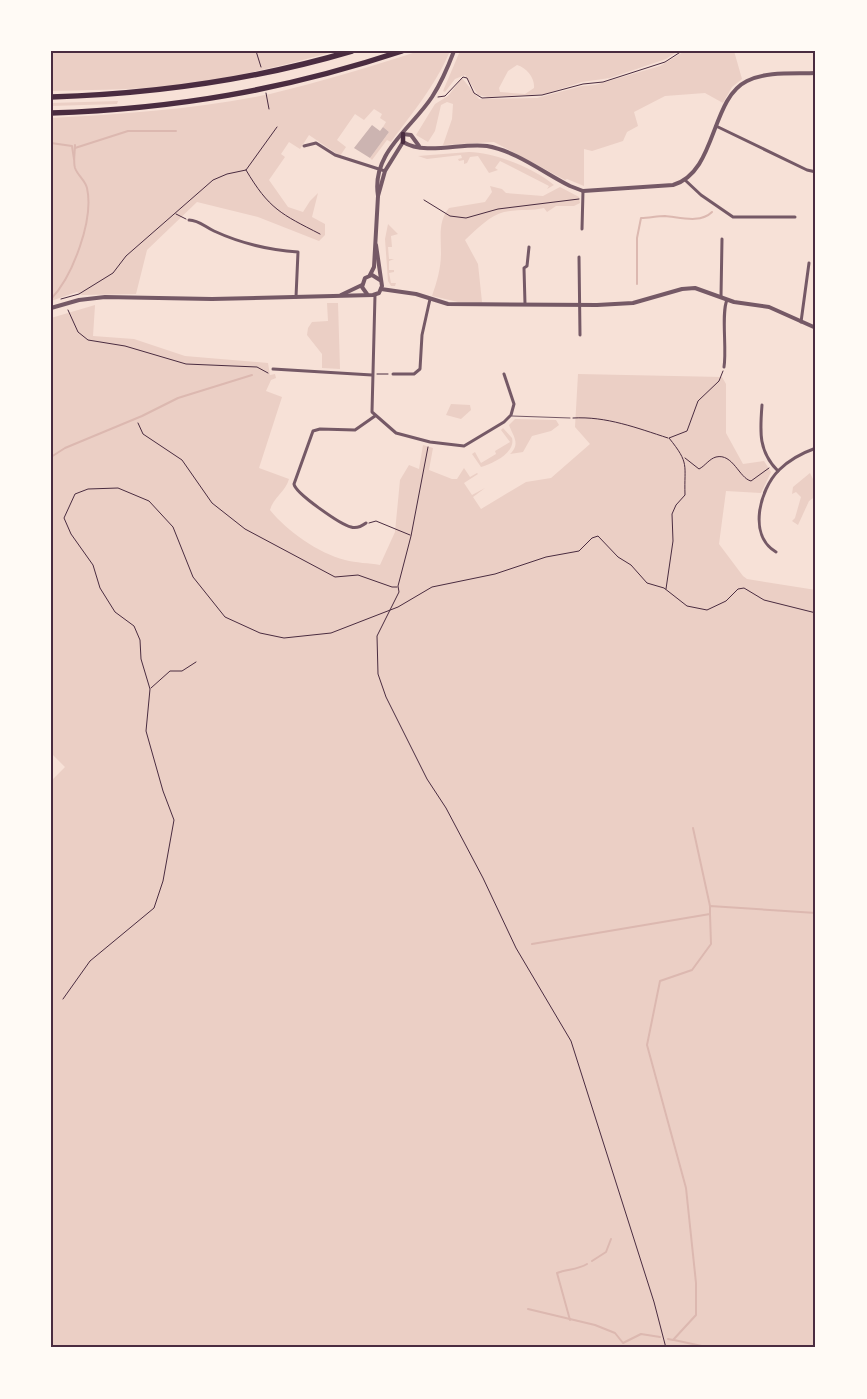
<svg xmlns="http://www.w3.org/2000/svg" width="867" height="1399" font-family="Ubuntu,sans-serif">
  <rect width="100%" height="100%" fill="#f7e1d7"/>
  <g fill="#ebcfc5" fill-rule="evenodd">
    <path d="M51,51H336C278,67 218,82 158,87C122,90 87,90 51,91Z"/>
    <path d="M419,51H450C434,88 414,110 391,142L387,140L372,160L370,158L389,132L383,127L386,122L380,118L382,114L374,109L364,120L355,114L337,140L346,147L340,156L309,135L300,149L289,142L281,154L285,157L269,180L288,207L303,212L310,201L318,193L312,217L325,224V235L319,241L258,217L197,202L147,250L136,294L82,295L77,292L51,301V118C124,114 198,109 270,94C320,82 370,67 419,51Z"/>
    <path d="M460,51H678L666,59L610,78L582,82L545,94L488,97L478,95L465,75L455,79L445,92L443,91ZM517,65C527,68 535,78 534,88L525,94L500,92L499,88L508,71Z"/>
    <path d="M685,51H734L742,79L732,87L723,103L705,93L665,96L634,112L638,126L627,132L623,141L592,151L584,149V186L567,179L565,180L494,142L443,145L452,119L453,104L447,102L441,105L435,131L428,142L416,135L435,104L448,96L462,78L479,99L537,98L582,86L595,85L660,66Z"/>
    <path d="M118,101L117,104L51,106V103Z"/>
    <path d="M469,152C494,152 536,169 554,185L547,189L549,186L500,161L495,168L498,170L489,173L478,156L470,157L467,163L464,164V160L459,161L458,159L462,158L461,155L427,159L418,156Z"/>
    <path d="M490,186L502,189L506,193L543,196L560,187L579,197L580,203L574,206H556L547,212L544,208C531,211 518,209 504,212C490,215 476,230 465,240L478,264L482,302H458L432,296C437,282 441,268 441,253C441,237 438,221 449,208L485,202L492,192Z"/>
    <path d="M388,224L398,234L391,236L392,247H388L389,259H394L389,261V270H394V272L389,273L391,283H396L395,286H391L388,281L385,239Z"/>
    <path d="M327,303H338L340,369L322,368V354L307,335L308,328L312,322L328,321Z"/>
    <path d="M95,305L93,336L134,339L185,356L268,363L270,375L275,374L276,378L271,380L266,391L282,397L259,468L289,479C286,491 273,498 270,510C287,531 318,553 345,560C356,563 369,563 380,565L395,532L400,480L409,465L419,469L423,445L433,448L429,470L452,479H457L464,468L470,477L477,473L478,474L464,483L472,495L485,488L473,497L481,509L526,482L551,478L590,444L575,427L578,374L722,377L726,384V433L743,464L764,461L771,472L761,493L726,491L719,544L743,576L747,579L816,590V1348H51V781L65,767L51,753V318Z"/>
    <path d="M451,404L470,405L471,410L461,419L446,415Z"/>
    <path d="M515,419L556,420L559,425L551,431L532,436L523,452L510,454C521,444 513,436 509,425Z"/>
    <path d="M503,428L512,438C516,453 492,464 481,467L472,454L475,452L481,463L496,454L495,451L510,442L501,430Z"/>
    <path d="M810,473L816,485V496L809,501L798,525L792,521L795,518L801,497L796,492L792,494L793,487Z"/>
  </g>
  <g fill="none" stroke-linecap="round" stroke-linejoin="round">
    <g stroke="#dcb8b0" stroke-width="2">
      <path d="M51,143L72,146L74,159"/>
      <path d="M75,148L128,131H176"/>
      <path d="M637,284V238L641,218C649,218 657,216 665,216C679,217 700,224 712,212"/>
      <path d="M51,299C73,276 94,219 87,188C85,180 78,176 75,168C73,162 75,152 75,145"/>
      <path d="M51,457L65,448L142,416L178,398L252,375"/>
      <path d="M693,828L710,906"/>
      <path d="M532,944L710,914V906L816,913"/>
      <path d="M592,1261L606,1252L611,1239"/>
      <path d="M528,1309L595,1325L615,1333L623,1343L641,1334L660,1337"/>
      <path d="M570,1320L557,1273C567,1269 577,1270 587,1264"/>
      <path d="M668,1339L673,1340L696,1315V1283L686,1188L647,1045L660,981L692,970L711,944L710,914"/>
      <path d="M674,1340L711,1348"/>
    </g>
  </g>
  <path fill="#ccb4b1" d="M372,125L380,131L383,127L389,132L370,158L354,148Z"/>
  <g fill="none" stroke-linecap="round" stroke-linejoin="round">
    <g stroke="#4a2c40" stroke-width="1">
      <path d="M256,51L261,67"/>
      <path d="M266,93L269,109"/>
      <path d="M438,97L445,96L463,77L467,78L474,93L482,98L542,95L583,84L603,82L665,62L682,51"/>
      <path d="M246,170C269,209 281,214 320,234"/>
      <path d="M424,200L450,216L466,218L498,209L579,199"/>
      <path d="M176,214L186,219"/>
      <path d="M61,299L79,294L113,273L126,256L213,180L227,174L246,170L277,127"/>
      <path d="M68,310L78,332L88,340L125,346L186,364L257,367L268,373"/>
      <path d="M377,374H388"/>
      <path d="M573,418C606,416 637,428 668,438"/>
      <path d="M138,423L143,434L182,460L212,503L245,529L335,577L358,575L392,587H397"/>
      <path d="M428,447L411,536L398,586L399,592L377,636L378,674L386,697L427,779L446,808L483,878L516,948L571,1041L654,1302L666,1348"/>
      <path d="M685,458L699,469C705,466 709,459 716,457C733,453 739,478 751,481L769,468"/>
      <path d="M369,523L376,521L410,535"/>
      <path d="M666,589L673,541L672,514L676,505L685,495C684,464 690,464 669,438L687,431L698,401L719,381L723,371"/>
      <path d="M151,688L170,671H182L196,662"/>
      <path d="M63,999L90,961L154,908L163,881L174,820L163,791L146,731L150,689L141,659L140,640L134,626L115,612L100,588L93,565L71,534L64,518L75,494L88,489L118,488L149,501L173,527L193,577L225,617L260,633L284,638L331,633L398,607L432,587L495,574L546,557L579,551L592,538L598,536L618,557L631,565L647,583L664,588L687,606L707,610L726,601L738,589L744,588L764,600L816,613"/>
    </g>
    <path stroke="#755966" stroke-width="1" d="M512,416L570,418"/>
    <g stroke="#755966" stroke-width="3">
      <path d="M716,126L807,170L816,172"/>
      <path d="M304,146L316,143L335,155L385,171"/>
      <path d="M685,180L701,195L733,217H795"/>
      <path d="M189,220C199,220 205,227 214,231C240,243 269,250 298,252L296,297"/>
      <path d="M582,229L583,191"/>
      <path d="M579,257L580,335"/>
      <path d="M375,295L372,412L396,433L430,442L464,446L504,422L511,415L514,404L504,374"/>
      <path d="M721,297L722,239"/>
      <path d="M525,304L524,268L527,266L529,247"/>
      <path d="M801,322L809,263"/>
      <path d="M724,367C727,349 721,313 727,300"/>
      <path d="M273,369L372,375"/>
      <path d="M393,374H414L420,369L422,335L430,299"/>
      <path d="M762,405C760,431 758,451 778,471"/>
      <path d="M366,523C362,526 357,529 351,527C341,525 295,493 294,484L313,431L320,429L355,430L375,416"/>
      <path d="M776,552C748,536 759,490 779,470C790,459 802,453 816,448"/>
    </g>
    <g stroke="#755966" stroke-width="4">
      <path d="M403,134L411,135L419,146"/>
      <path d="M378,196L385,171L403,142C426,156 463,142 487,146C516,151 544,173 570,186L583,191L673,185C717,172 710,99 747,81C767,71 794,74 816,73"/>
      <path d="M370,275L374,267L378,196C371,153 411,129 432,97C441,83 448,67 454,51"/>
      <path d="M381,289L416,294L448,304L597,305L633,303L682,289L695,288L734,302L769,307L816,328"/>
      <path d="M367,294L362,287L365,278L372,275L380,280"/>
      <path d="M341,295L362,285"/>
      <path d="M51,308L79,300L105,297L212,299L373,295L379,293L382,286L376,245"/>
    </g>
    <path stroke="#4a2c40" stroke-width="4.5" d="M403,134V142"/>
    <g stroke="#4a2c40" stroke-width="5.5">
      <path d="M51,97C154,94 254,80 352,51"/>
      <path d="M51,113C175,109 284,90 402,51"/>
    </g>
  </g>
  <rect width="867" height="1399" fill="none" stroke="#fffaf5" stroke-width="105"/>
  <rect x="52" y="52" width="762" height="1294" fill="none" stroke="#4a2c40" stroke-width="2"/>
</svg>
